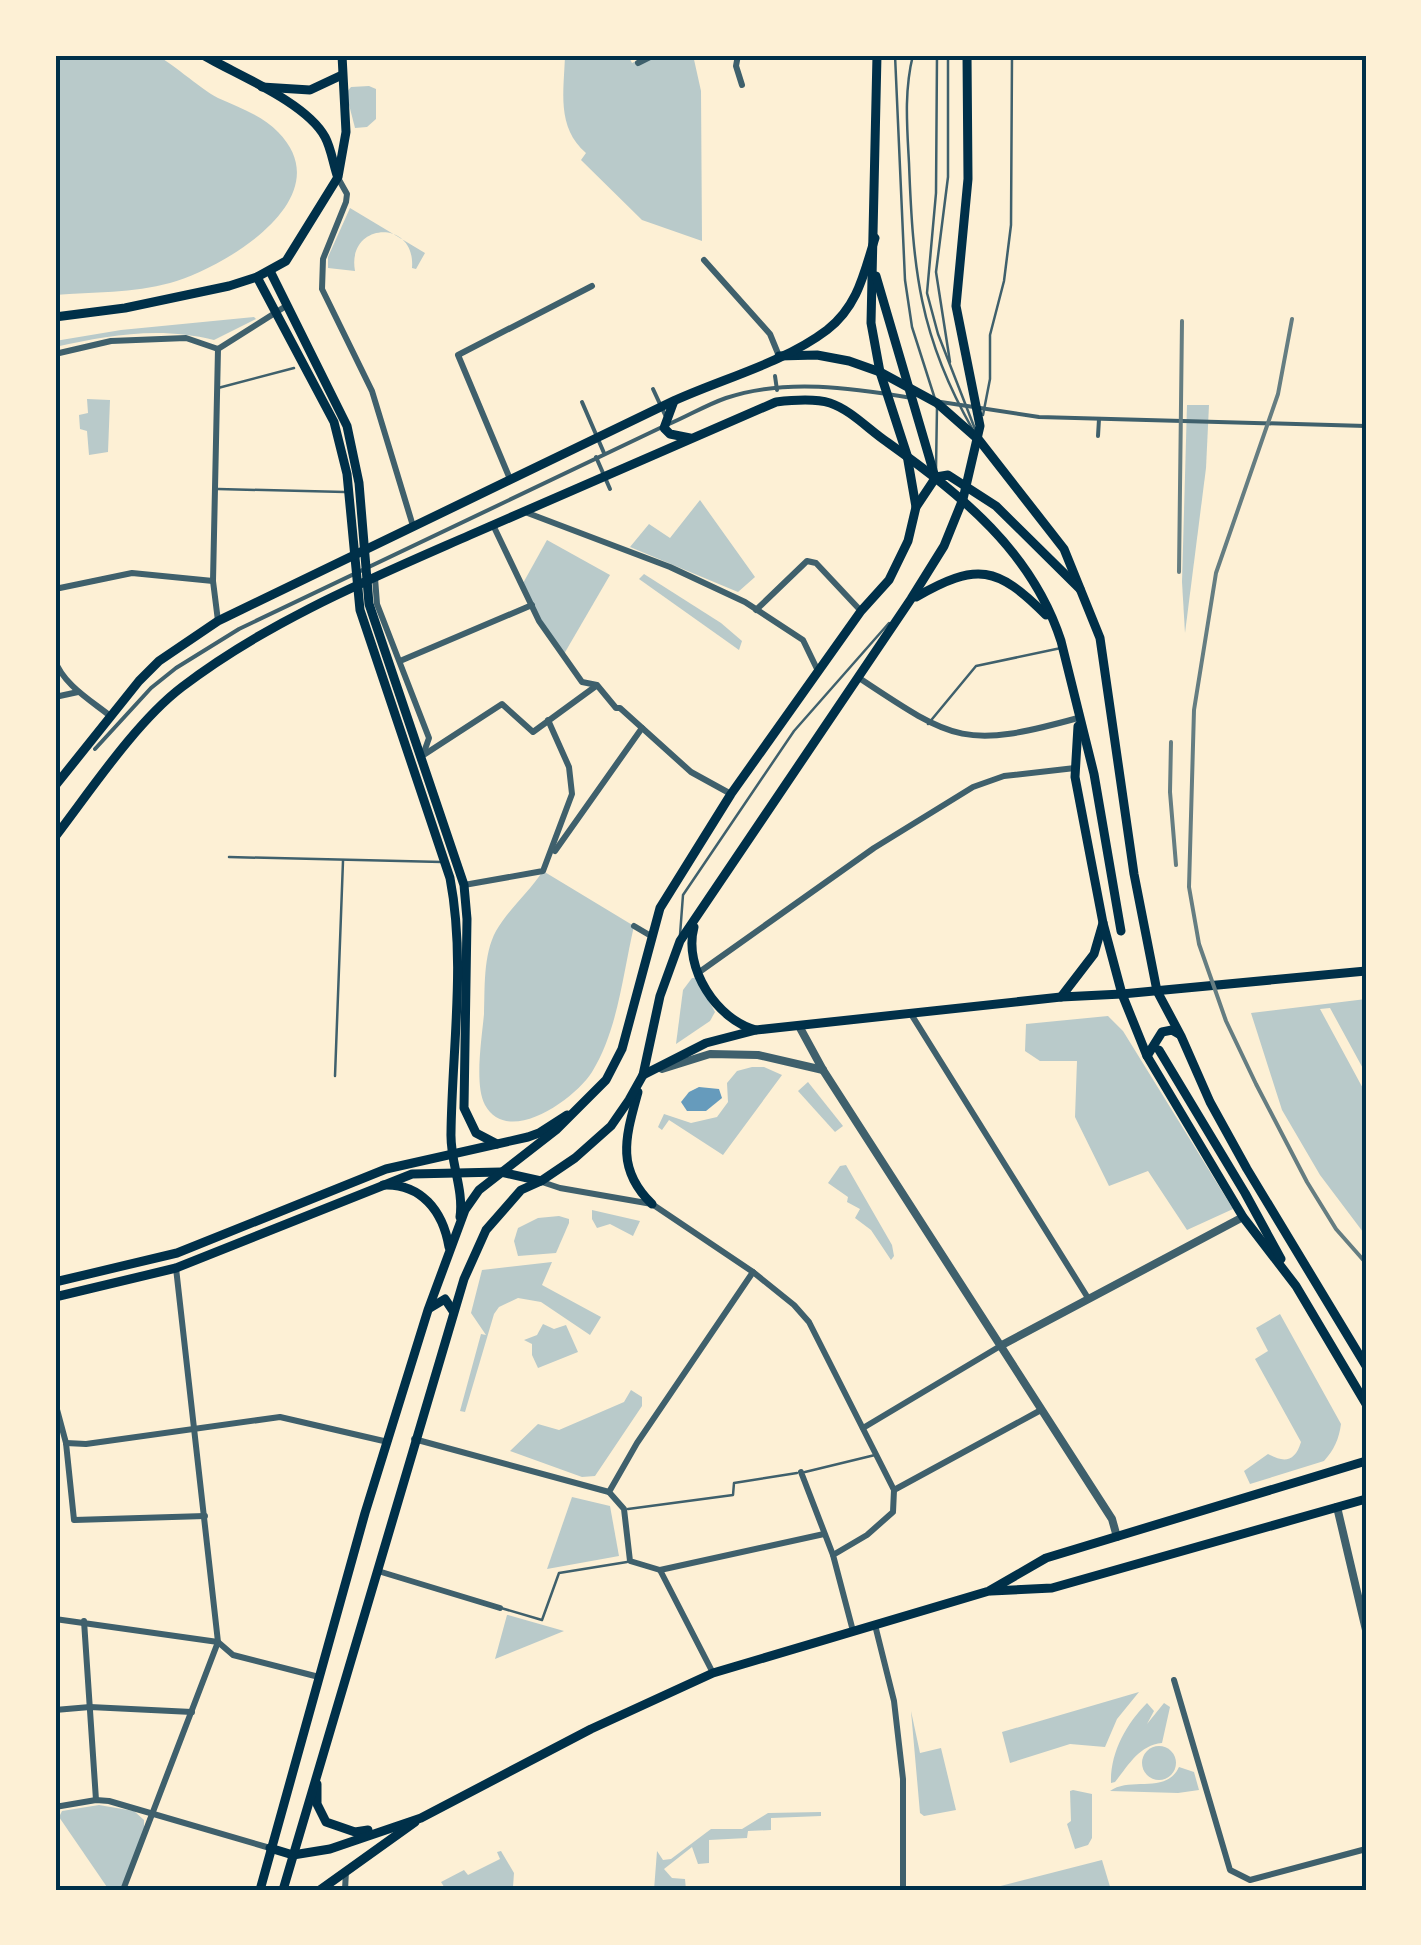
<svg xmlns="http://www.w3.org/2000/svg" width="1421" height="1945" font-family="Manrope,sans-serif">
  <rect width="100%" height="100%" fill="#fdf0d5"/>
  <g fill="#b9caca">
    <path d="M55,55C75,55 140,50 155,55C168,59 200,89 218,98C238,107 263,116 278,132C343,198 224,268 170,283C134,293 92,292 55,295Z"/>
    <path d="M565,55H628L632,63L648,55H693L701,91L702,241L642,220L581,160L586,153C556,127 564,91 565,55Z"/>
    <path d="M369,86L376,89V119L367,127L355,128L346,93L351,87Z"/>
    <path d="M350,208L425,253L416,269L412,268C416,218 346,222 355,271L328,268V257Z"/>
    <path d="M254,317L256,319L214,340C160,326 108,335 55,347V341L121,330Z"/>
    <path d="M87,399L110,400L108,452L89,455L87,431L80,429L79,415L88,413Z"/>
    <path d="M1187,405H1209L1206,468L1185,633L1182,582Z"/>
    <path d="M700,500L755,577L738,592L630,547L649,524L670,538Z"/>
    <path d="M547,540L610,575L564,654L539,621L522,585Z"/>
    <path d="M644,574L721,623L742,641L739,650L639,579Z"/>
    <path d="M543,871L634,926C623,973 618,1030 592,1072C575,1099 508,1147 485,1105C474,1085 482,1037 484,1014C485,988 483,955 496,931C508,910 529,892 543,871Z"/>
    <path d="M692,978H696L715,1012L710,1021L676,1044L683,990Z"/>
    <path d="M1366,999V1074L1330,1008L1320,1009L1366,1094V1236L1320,1175L1282,1110L1251,1013Z"/>
    <path d="M1108,1016L1123,1031L1233,1209L1187,1230L1148,1171L1109,1186L1075,1117L1077,1061H1040L1025,1051L1026,1024Z"/>
    <path d="M752,1067H764L782,1075L723,1155L669,1120L662,1130L658,1127L664,1114L691,1123L717,1117L728,1102L727,1083L737,1071Z"/>
    <path d="M808,1082L843,1126L835,1132L798,1091Z"/>
    <path d="M846,1165L892,1245L894,1256L891,1260L871,1230L855,1218L860,1209L847,1202L848,1197L828,1183L840,1166Z"/>
    <path d="M592,1210L640,1221L633,1236L610,1224L597,1228L592,1219Z"/>
    <path d="M559,1216L569,1219V1223L556,1253L518,1256L514,1241L518,1228L538,1218Z"/>
    <path d="M552,1262L542,1285L601,1317L590,1335L541,1302L518,1298L499,1307L494,1314L465,1412L460,1411L481,1334L486,1335L471,1313L482,1270Z"/>
    <path d="M1280,1314L1341,1424C1339,1439 1334,1450 1324,1461L1250,1484L1244,1471L1268,1454C1284,1463 1295,1462 1301,1442L1255,1359L1268,1351L1256,1328Z"/>
    <path d="M543,1324L554,1329L566,1325L578,1352L538,1368L532,1355V1344L524,1340L537,1335Z"/>
    <path d="M631,1390L642,1397V1406L595,1476L582,1477L510,1451L538,1424L559,1430L624,1402Z"/>
    <path d="M572,1497L610,1506L619,1556L547,1569Z"/>
    <path d="M507,1615H508L564,1631L495,1659Z"/>
    <path d="M1139,1692L1117,1719L1105,1747L1070,1744L1010,1763L1002,1732Z"/>
    <path d="M1147,1703L1154,1711L1147,1724L1164,1703L1170,1707L1162,1743C1139,1745 1128,1766 1115,1782L1111,1783C1110,1753 1126,1724 1147,1703Z"/>
    <path d="M911,1711L920,1753L941,1748L956,1810L924,1816L920,1813Z"/>
    <circle cx="1159" cy="1763" r="17"/>
    <path d="M1179,1767L1194,1772L1199,1790L1178,1793L1110,1791C1131,1776 1166,1795 1179,1767Z"/>
    <path d="M1073,1790L1092,1794V1838L1088,1845L1075,1849L1067,1824L1071,1821L1070,1791Z"/>
    <path d="M99,1805L134,1811L144,1820V1833L120,1890H109L59,1817L62,1811Z"/>
    <path d="M821,1812V1816L771,1818V1830L748,1831L747,1838L709,1840V1863L698,1864L692,1847L664,1869L672,1878L685,1879L686,1890H654L657,1851L663,1860L671,1859L711,1829H742L768,1813Z"/>
    <path d="M501,1851L514,1873L513,1887L446,1890L441,1882L464,1870L468,1875L500,1859L497,1852Z"/>
    <path d="M1102,1860L1111,1890H985L1098,1861Z"/>
  </g>
  <path fill="#669bbc" d="M699,1087L719,1089L722,1098L706,1111H687L681,1102L689,1092Z"/>
  <g fill="none" stroke-linecap="round" stroke-linejoin="round">
    <g stroke="#3f606c" stroke-width="2.5">
      <path d="M895,55L905,280L912,327L935,399"/>
      <path d="M913,55C904,91 907,126 909,163C913,269 919,336 973,430"/>
      <path d="M937,55L936,193L927,293L938,334L975,429"/>
      <path d="M948,55V177L936,272L950,362"/>
      <path d="M218,388L294,368"/>
      <path d="M983,415L990,379V335L1004,281L1011,225L1012,55"/>
      <path d="M936,469L937,407"/>
      <path d="M218,489L345,492"/>
      <path d="M928,724L976,666L1061,648"/>
      <path d="M229,857L442,862"/>
      <path d="M680,935L683,895L729,827L794,731L889,623"/>
      <path d="M335,1076L343,861"/>
      <path d="M805,1472L875,1455"/>
      <path d="M628,1509L733,1495L734,1483L797,1473"/>
      <path d="M501,1608L542,1620L559,1573L627,1562"/>
    </g>
    <g stroke="#3f606c" stroke-width="4">
      <path d="M775,376L777,390"/>
      <path d="M653,389L666,417"/>
      <path d="M582,402L604,453"/>
      <path d="M941,402L1039,417L1366,426"/>
      <path d="M669,424C688,416 706,405 726,398C785,378 852,388 912,398"/>
      <path d="M1098,436L1099,419"/>
      <path d="M596,457L610,489"/>
      <path d="M95,749L151,688L176,668L239,629L660,428"/>
    </g>
    <g stroke="#3f606c" stroke-width="6">
      <path d="M738,55L736,66L742,85"/>
      <path d="M638,63L654,55"/>
      <path d="M338,178L347,194L346,202L323,259L322,289L372,391L413,526"/>
      <path d="M704,260L770,334L779,356"/>
      <path d="M218,349L213,581L218,621"/>
      <path d="M55,354L111,341L186,338L218,349L286,306"/>
      <path d="M510,479L458,355L592,286"/>
      <path d="M525,512L670,567L745,602L803,640L818,671"/>
      <path d="M493,525L539,621L582,682L597,685L616,708H620L691,772L731,794"/>
      <path d="M375,578L377,604L429,738L423,755"/>
      <path d="M55,589L132,573L213,581"/>
      <path d="M756,610L807,561L816,563L861,611"/>
      <path d="M55,660C62,683 90,700 109,715"/>
      <path d="M400,661L532,605"/>
      <path d="M859,678C955,742 965,749 1078,718"/>
      <path d="M55,697L78,692"/>
      <path d="M422,756L502,704L533,732L596,686"/>
      <path d="M555,851L642,728"/>
      <path d="M464,885L543,871L572,794L569,767L548,720"/>
      <path d="M634,926L651,936"/>
      <path d="M698,973L874,848L973,787L1004,776L1075,768"/>
      <path d="M911,1014L1088,1298"/>
      <path d="M542,1182L560,1188L652,1204L753,1272L794,1305L809,1322L894,1490L893,1512L867,1535L833,1555L853,1631"/>
      <path d="M55,1402L66,1443L74,1520L205,1516"/>
      <path d="M863,1428L1002,1345"/>
      <path d="M414,1439L609,1492"/>
      <path d="M66,1443L86,1444L280,1417L388,1442"/>
      <path d="M801,1472L833,1555"/>
      <path d="M894,1490L1041,1410"/>
      <path d="M660,1570L824,1534"/>
      <path d="M378,1571L500,1608"/>
      <path d="M55,1619L218,1642L233,1655L319,1677"/>
      <path d="M84,1621L96,1800"/>
      <path d="M875,1625L894,1701L903,1779V1890"/>
      <path d="M713,1673L660,1570L630,1561L624,1509L609,1492L637,1443L753,1272"/>
      <path d="M1174,1680L1230,1870L1250,1880L1366,1849"/>
      <path d="M55,1710L90,1707L192,1712"/>
      <path d="M55,1807L96,1800L109,1801L270,1848"/>
      <path d="M123,1890L218,1642L176,1268"/>
      <path d="M345,1890L346,1871"/>
    </g>
    <g stroke="#3f606c" stroke-width="8">
      <path d="M799,1026L823,1070L1112,1519L1117,1537"/>
      <path d="M662,1069L710,1054L758,1055L823,1070"/>
      <path d="M1002,1345L1243,1217"/>
      <path d="M1337,1507L1366,1630"/>
    </g>
    <g stroke="#003049" stroke-width="9">
      <path d="M203,55C237,75 306,102 325,137C331,148 333,163 337,175"/>
      <path d="M262,87L310,90L342,75"/>
      <path d="M270,271L347,426L359,483L369,604L464,885L467,919L464,1108L476,1133L497,1144"/>
      <path d="M257,277L334,422L347,474L360,610L450,878C466,962 452,1049 451,1133C450,1162 464,1189 460,1217"/>
      <path d="M55,317L125,308L229,286L257,277L286,261L338,177L346,132L342,55"/>
      <path d="M1061,997L1094,954L1103,923"/>
      <path d="M643,1075L706,1043L756,1030L1061,997L1122,994L1366,971"/>
      <path d="M55,1282L177,1253L386,1169L528,1137L539,1133L567,1115"/>
      <path d="M55,1297L176,1268L412,1174L501,1172L541,1181"/>
    </g>
    <g stroke="#003049" stroke-width="9">
      <path d="M877,55L871,323L880,372L907,455L916,507"/>
      <path d="M876,276L935,477"/>
      <path d="M779,356L817,355L849,361L880,372L937,403L979,440L1064,549L1100,638L1134,874L1157,991L1181,1036L1210,1102L1247,1169L1366,1366"/>
      <path d="M674,401L664,428L670,434L690,438"/>
      <path d="M936,477L948,475L996,506L1080,589"/>
      <path d="M916,597C977,562 997,566 1046,615"/>
      <path d="M1078,726L1075,777L1103,923L1122,994L1147,1056L1243,1217L1296,1286L1366,1404"/>
      <path d="M55,786L139,681L159,661L218,621C368,547 519,475 669,403C720,379 782,364 827,330C858,306 864,273 875,238"/>
      <path d="M55,837C91,790 136,722 182,687C268,621 372,578 470,535C572,491 674,447 776,402C793,400 814,398 830,403C851,410 869,430 887,442C961,495 1032,551 1061,641L1094,774L1121,931"/>
      <path d="M694,927C683,968 717,1020 756,1030"/>
      <path d="M1159,1050L1245,1193L1281,1259"/>
      <path d="M1147,1056L1162,1032L1172,1030L1179,1034"/>
      <path d="M638,1092C626,1136 615,1168 652,1204"/>
      <path d="M383,1185C421,1183 443,1211 449,1247"/>
      <path d="M430,1308L445,1299L453,1311"/>
      <path d="M991,1591L1052,1588L1366,1499"/>
      <path d="M317,1784V1804L326,1822L355,1832L368,1830"/>
      <path d="M270,1848L293,1855L330,1849L421,1818L591,1729L713,1673L989,1591L1046,1558L1366,1461"/>
      <path d="M260,1890L365,1513L428,1310L465,1210L479,1190L556,1130L606,1080L622,1049L660,908L731,794L861,611L889,580L908,541L916,507L936,477"/>
      <path d="M283,1890L464,1279L486,1230L521,1190L541,1181L575,1158L611,1126L629,1100L643,1075L660,996L680,941L911,599L944,546L963,499L980,426L956,306L968,179L967,55"/>
      <path d="M320,1890L415,1822"/>
    </g>
    <g stroke="#657d81" stroke-width="4">
      <path d="M1292,319L1278,394L1216,573L1194,710L1189,887L1199,944L1226,1021L1256,1084L1307,1182L1336,1229L1366,1263"/>
      <path d="M1179,572L1182,321"/>
      <path d="M1171,742L1170,792L1176,865"/>
    </g>
  </g>
  <rect width="1421" height="1945" fill="none" stroke="#fdf0d5" stroke-width="115"/>
  <rect x="58" y="58" width="1306" height="1830" fill="none" stroke="#003049" stroke-width="4"/>
</svg>
